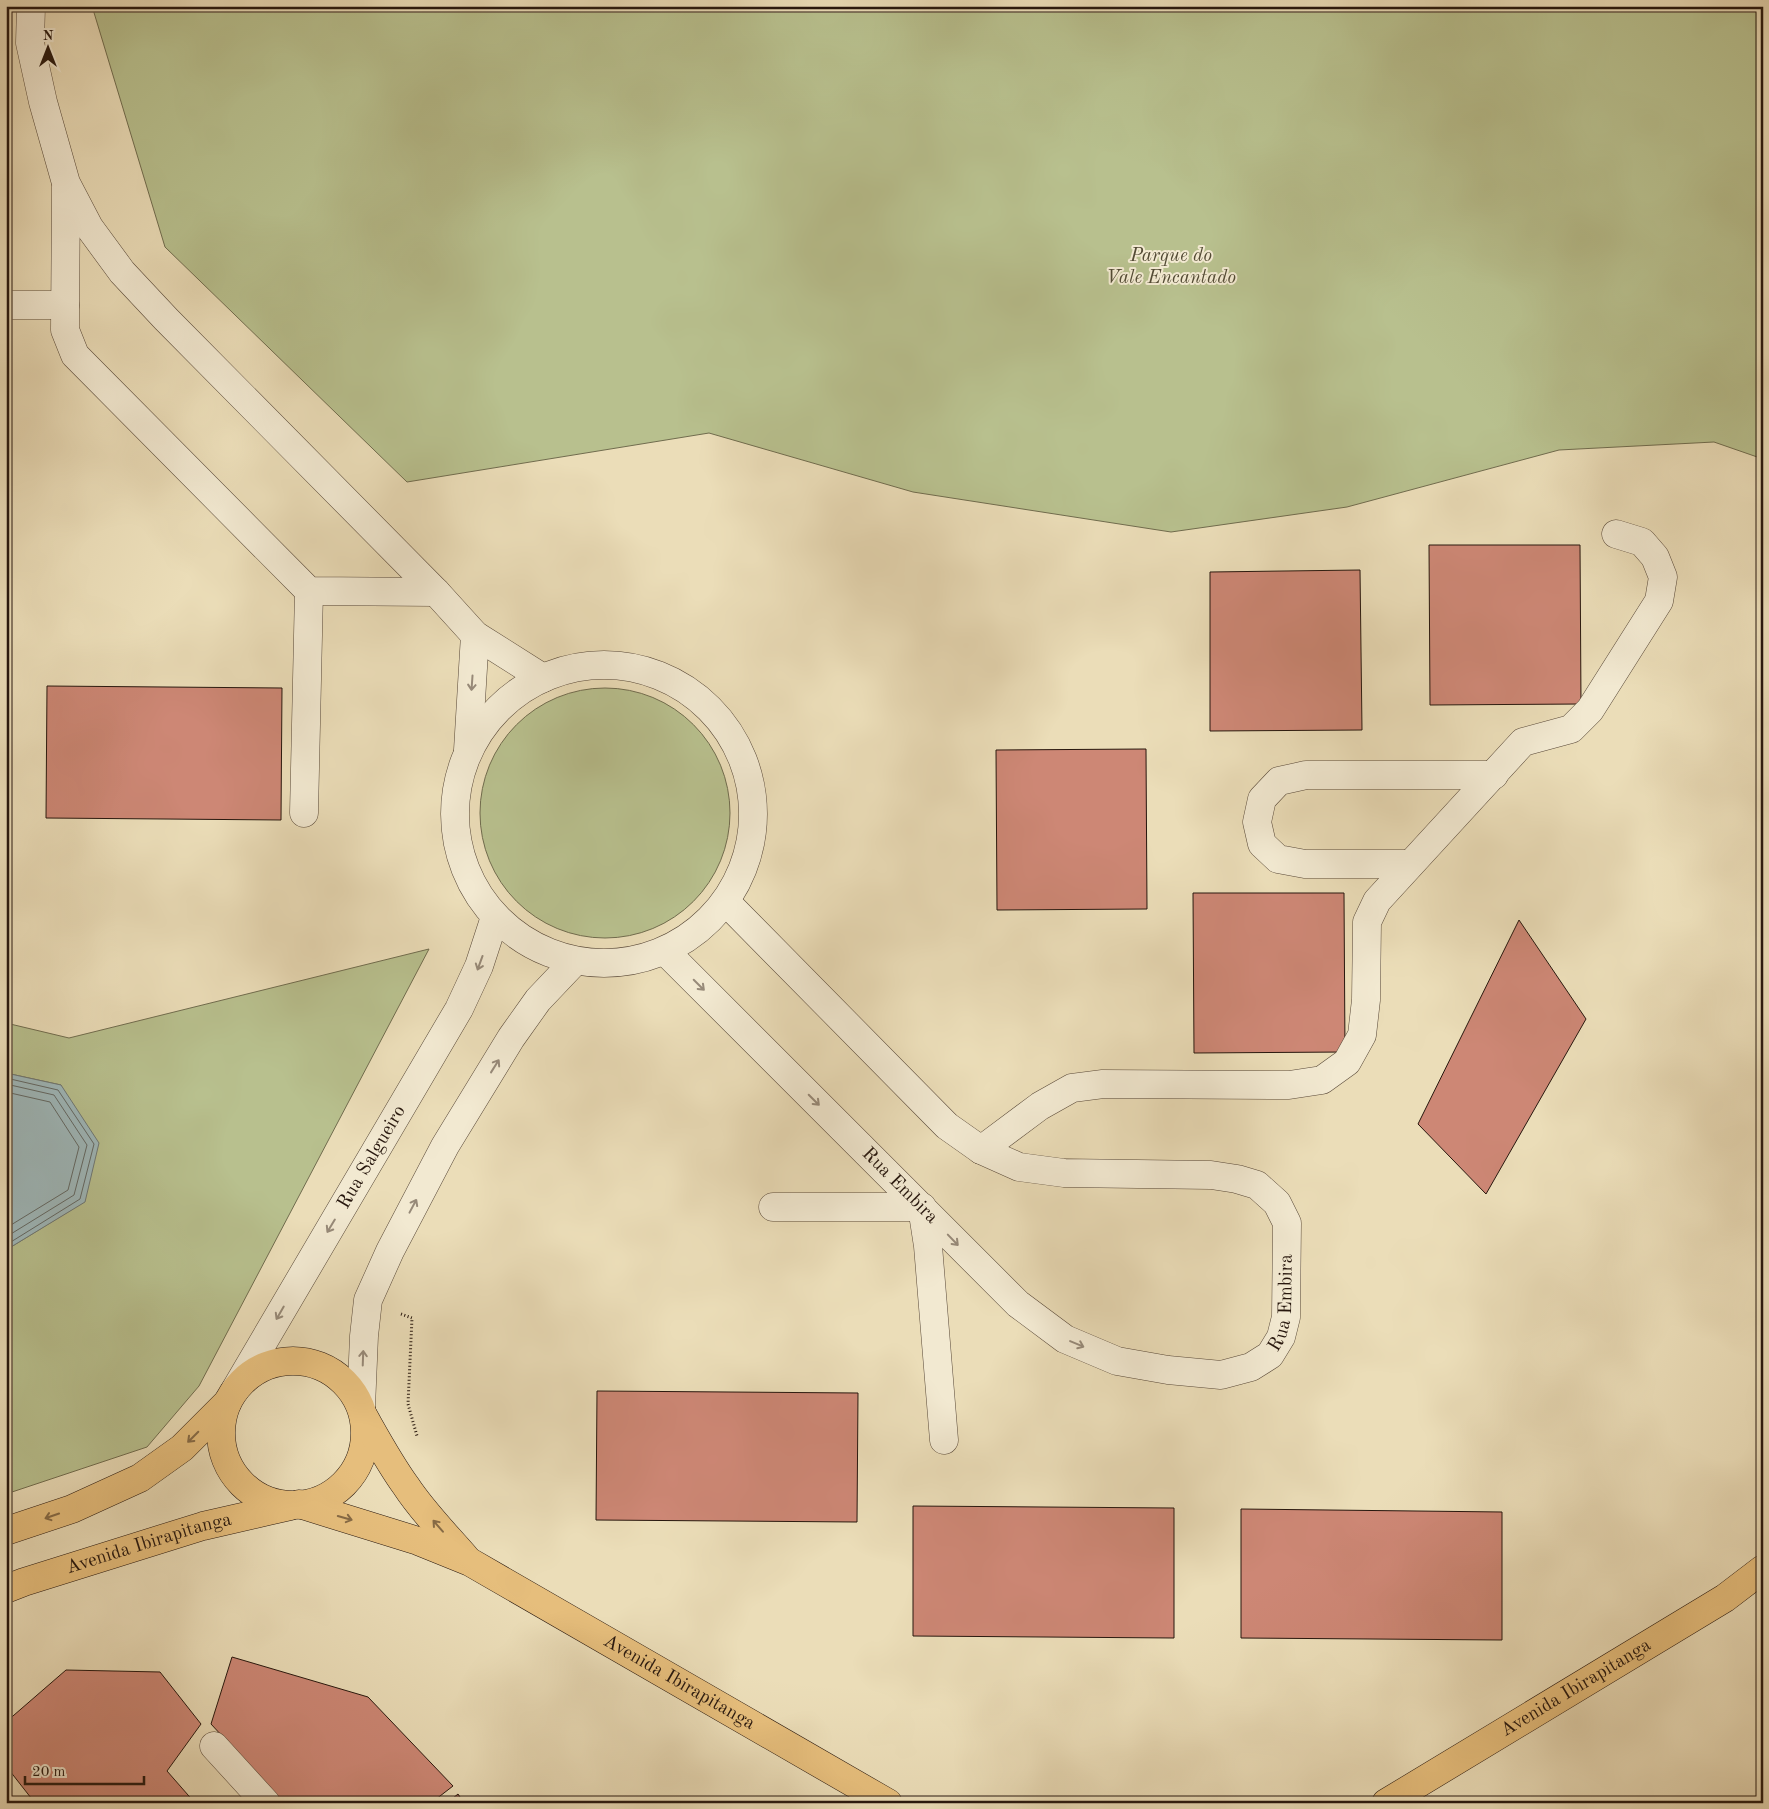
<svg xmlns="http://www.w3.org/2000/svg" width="1769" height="1809" font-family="'Old Standard TT',serif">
  <rect width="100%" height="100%" fill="#ebddb8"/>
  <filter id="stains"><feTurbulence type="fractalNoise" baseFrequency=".004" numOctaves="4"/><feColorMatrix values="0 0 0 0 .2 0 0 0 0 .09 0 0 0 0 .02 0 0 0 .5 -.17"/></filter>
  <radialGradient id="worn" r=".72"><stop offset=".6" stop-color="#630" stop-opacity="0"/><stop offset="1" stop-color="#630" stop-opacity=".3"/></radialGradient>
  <g fill="#b8c08e" stroke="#706c4e">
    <path d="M92,6H1763V459L1714,442L1559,450L1347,507L1171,532L913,492L709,433L407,482L165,247Z"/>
    <circle cx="605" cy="813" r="125"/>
    <path d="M429,949L199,1386L147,1447L6,1494V1250L84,1202L61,1085L6,1073V1023L69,1038Z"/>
  </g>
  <path fill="#9eb8bb" stroke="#6e7876" d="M6,1073L61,1085L99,1143L85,1202L6,1250Z"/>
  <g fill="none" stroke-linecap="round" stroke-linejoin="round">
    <g stroke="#626864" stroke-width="1">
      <path d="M6,1078L58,1090L94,1144L80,1199L6,1245"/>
      <path d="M6,1084L54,1095L87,1145L74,1195L6,1237"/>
      <path d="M6,1092L50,1102L79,1147L68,1190L6,1228"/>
    </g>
  </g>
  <g fill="#cd8775" stroke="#27170e">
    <path d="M1429,545H1580L1581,704L1430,705Z"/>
    <path d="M1360,570L1362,730L1210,731V572Z"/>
    <path d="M47,686L282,688L281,820L46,818Z"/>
    <path d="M1146,749L1147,909L997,910L996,750Z"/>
    <path d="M1193,893H1344L1345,1052L1194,1053Z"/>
    <path d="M1519,920L1586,1019L1486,1194L1418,1124Z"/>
    <path d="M597,1391L858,1393L857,1522L596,1520Z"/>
    <path d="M913,1506L1174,1508V1638L913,1636Z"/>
    <path d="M1241,1509L1502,1512V1640L1241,1638Z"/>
    <path d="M232,1657L368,1697L453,1786L431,1803H284L211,1724Z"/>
    <path d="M66,1670L160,1672L201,1724L167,1771L195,1803H35L6,1766V1722Z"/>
    <path d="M458,1794L464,1803H447Z"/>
  </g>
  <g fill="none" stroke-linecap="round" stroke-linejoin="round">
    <defs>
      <g id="minor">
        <path d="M31,6L30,43L43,102L66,183L89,227L122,272L166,319L436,592L475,635L543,678"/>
        <path d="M66,187L65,330L75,355L309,591L436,592"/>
        <path d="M6,305H65"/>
        <circle cx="604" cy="814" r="149"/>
        <path d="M468,750L475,635"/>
        <path d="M304,813L309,591"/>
        <path d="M1410,864H1305L1278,859L1262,844L1257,822L1262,799L1279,781L1306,775H1494"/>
        <path id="s1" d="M665,951L1018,1304L1065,1339L1117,1361L1168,1370L1221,1375L1251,1367L1270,1355L1281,1337L1286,1317L1287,1223L1277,1203L1257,1185L1237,1179L1211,1175L1064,1173L1019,1167L981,1150L947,1126L726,902"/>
        <path d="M981,1150L1040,1106L1072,1088L1103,1084L1289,1085L1322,1080L1347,1062L1362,1035L1366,1000L1367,922L1377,901L1523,742L1571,729L1590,710L1659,601L1663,577L1655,557L1642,542L1616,534"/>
        <path d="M773,1207H922L928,1246L944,1440"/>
        <path id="s2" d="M235,1390L459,1009L479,966L495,917"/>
        <path d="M361,1407L364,1336L368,1300L390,1251L445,1146L511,1038L538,1000L575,961"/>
        <path d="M214,1746L266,1803"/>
      </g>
      <g id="major">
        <circle cx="293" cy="1433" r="72"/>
        <path d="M364,1417C377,1440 390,1464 406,1486C423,1512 445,1534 465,1557"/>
        <path id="s3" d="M299,1504L418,1541L470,1562L888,1803"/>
        <path d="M6,1531L72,1509L140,1478L182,1448L227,1403"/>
        <path id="s4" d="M6,1589L24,1582L203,1526L290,1506"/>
        <path id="s5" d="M1386,1803L1725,1598L1763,1569"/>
      </g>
    </defs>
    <use href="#minor" stroke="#584838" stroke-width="29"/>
    <use href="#major" stroke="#27170e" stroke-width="29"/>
    <path stroke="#27170e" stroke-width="3" stroke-dasharray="1 2.5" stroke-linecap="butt" d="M401,1314L412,1318L408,1404L417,1436"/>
    <use href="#minor" stroke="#f2e9d1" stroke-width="28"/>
    <use href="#major" stroke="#e6be7c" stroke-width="28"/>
  </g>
  <defs><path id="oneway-shaft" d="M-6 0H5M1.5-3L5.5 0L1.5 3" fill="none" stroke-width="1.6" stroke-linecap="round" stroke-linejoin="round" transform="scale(1.25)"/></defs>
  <g stroke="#978a79">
    <use href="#oneway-shaft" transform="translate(472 683) rotate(94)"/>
    <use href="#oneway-shaft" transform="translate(480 963) rotate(110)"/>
    <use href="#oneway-shaft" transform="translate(699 985) rotate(45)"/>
    <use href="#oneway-shaft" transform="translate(495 1066) rotate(-58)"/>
    <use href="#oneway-shaft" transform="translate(814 1100) rotate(45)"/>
    <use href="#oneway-shaft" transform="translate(413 1206) rotate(-62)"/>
    <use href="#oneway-shaft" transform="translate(331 1226) rotate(121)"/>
    <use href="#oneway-shaft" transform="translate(953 1240) rotate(46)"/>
    <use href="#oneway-shaft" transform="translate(280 1313) rotate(120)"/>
    <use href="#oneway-shaft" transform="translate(1077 1344) rotate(23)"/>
    <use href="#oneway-shaft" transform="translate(363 1358) rotate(-88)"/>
  </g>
  <g stroke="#866a45">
    <use href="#oneway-shaft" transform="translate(193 1437) rotate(135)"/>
    <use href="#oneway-shaft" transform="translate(52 1516) rotate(161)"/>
    <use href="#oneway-shaft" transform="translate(345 1518) rotate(16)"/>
    <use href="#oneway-shaft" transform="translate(438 1526) rotate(-131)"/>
  </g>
  <g text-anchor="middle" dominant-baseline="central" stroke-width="4" stroke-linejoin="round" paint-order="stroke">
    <g font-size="19" font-style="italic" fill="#524a34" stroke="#f2e9d1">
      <text x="1171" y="256">Parque do<tspan x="1171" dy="22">Vale Encantado</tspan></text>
    </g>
    <g font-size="19" fill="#27170e" stroke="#f2e9d1">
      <text stroke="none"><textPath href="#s2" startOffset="270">Rua Salgueiro</textPath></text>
      <text stroke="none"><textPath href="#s1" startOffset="332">Rua Embira</textPath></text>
      <text stroke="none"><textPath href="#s1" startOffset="828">Rua Embira</textPath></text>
      <text stroke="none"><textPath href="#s4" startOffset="150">Avenida Ibirapitanga</textPath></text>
      <text stroke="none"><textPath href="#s3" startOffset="422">Avenida Ibirapitanga</textPath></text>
      <text stroke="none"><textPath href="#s5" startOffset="222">Avenida Ibirapitanga</textPath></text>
    </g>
  </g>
  <rect width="1769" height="1809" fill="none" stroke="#ebddb8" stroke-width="25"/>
  <rect x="8" y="8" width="1754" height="1794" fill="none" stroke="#27170e" stroke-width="2.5"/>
  <rect x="12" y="12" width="1744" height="1784" fill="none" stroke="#27170e"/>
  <g transform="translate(48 48)" stroke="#f2e9d1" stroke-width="4" paint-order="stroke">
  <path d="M0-4L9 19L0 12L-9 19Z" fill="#27170e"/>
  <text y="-8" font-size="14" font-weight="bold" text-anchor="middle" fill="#27170e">N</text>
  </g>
  <path d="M25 1776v8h119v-8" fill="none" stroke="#27170e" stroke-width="2.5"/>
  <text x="32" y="1776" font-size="15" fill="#27170e" stroke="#f2e9d1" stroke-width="4" paint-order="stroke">20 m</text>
  <rect width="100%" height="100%" filter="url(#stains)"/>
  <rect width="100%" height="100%" fill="url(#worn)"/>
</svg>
